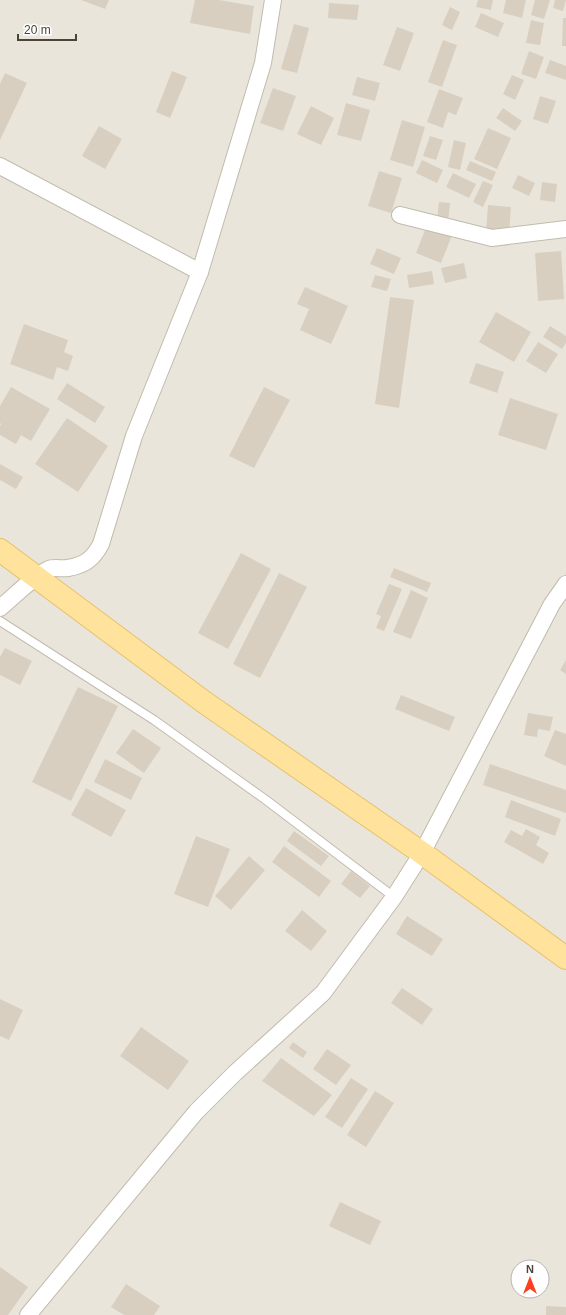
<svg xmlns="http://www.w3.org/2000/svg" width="566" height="1315" font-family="Arial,sans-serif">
  <rect width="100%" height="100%" fill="#f6f3ec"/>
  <path fill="#eae5da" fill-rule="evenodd" d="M0,0H566V1315H0ZM518,1267H542V1291H518Z"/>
  <g fill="#d8cfc1">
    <path d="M81,0H109L105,9Z"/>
    <path d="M195,0H219L254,6L250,34L190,23Z"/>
    <path d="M478,0H493L491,10L476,7Z"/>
    <path d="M506,0H526L522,18L503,13Z"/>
    <path d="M535,0H550L544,19L531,15Z"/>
    <path d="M555,0H566L563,11L553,8Z"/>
    <path d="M329,3L359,5L357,20L328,18Z"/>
    <path d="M450,7L460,12L452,30L442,25Z"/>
    <path d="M481,13L504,23L498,37L475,27Z"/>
    <path d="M563,18H566V46H562Z"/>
    <path d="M531,20L544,23L540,45L526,43Z"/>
    <path d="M294,24L309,28L297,73L281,69Z"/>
    <path d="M397,27L414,33L400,71L383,65Z"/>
    <path d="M443,40L457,45L442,87L428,82Z"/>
    <path d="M529,51L544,57L536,79L521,74Z"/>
    <path d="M550,60L566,66V80L545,73Z"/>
    <path d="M172,71L187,77L170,118L156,112Z"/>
    <path d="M5,73L27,83L0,140V84Z"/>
    <path d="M512,75L524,80L515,100L503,94Z"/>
    <path d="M357,77L380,83L375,101L352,95Z"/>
    <path d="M273,88L296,96L283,131L260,123Z"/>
    <path d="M439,89L463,98L456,115L448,112L443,128L427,122Z"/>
    <path d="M540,96L556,101L548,124L533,119Z"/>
    <path d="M346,103L370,110L361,141L337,135Z"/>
    <path d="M311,106L334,118L321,145L297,134Z"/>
    <path d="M503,108L522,121L515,131L496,118Z"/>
    <path d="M402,120L425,127L413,167L390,160Z"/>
    <path d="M99,126L122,139L105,169L82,156Z"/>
    <path d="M488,128L511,138L497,169L474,159Z"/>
    <path d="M430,136L443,140L436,160L423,156Z"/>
    <path d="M454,140L466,143L460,170L448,167Z"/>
    <path d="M422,160L443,170L437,183L416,173Z"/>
    <path d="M470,161L496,172L492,181L466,170Z"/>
    <path d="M379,171L402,178L391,213L368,206Z"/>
    <path d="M453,173L476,184L469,198L446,187Z"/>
    <path d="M518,175L535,183L529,196L512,188Z"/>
    <path d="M483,181L493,185L483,207L473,202Z"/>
    <path d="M542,182L557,184L555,202L540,200Z"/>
    <path d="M439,202L450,203L448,222L437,221Z"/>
    <path d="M488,205L511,207L509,233L486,231Z"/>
    <path d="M427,225L452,235L441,263L416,253Z"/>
    <path d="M377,248L401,258L394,274L370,264Z"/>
    <path d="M561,251L564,299L538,301L535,253Z"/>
    <path d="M464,263L467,278L445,283L441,268Z"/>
    <path d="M432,271L434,284L409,288L407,275Z"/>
    <path d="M375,275L391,279L387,291L371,287Z"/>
    <path d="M305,287L348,306L331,344L300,330L309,309L297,304Z"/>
    <path d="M390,297L414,300L399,408L375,404Z"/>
    <path d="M496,312L531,332L514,362L479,342Z"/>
    <path d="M24,324L68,340L64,352L73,356L68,371L57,367L53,380L10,364Z"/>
    <path d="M550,326L566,336V343L562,349L543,337Z"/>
    <path d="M538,342L558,354L546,373L526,361Z"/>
    <path d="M476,363L504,372L497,393L469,383Z"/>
    <path d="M67,383L105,407L95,423L57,399Z"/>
    <path d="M11,387L50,409L31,441L21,435L16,444L0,435V426L1,424L0,423V406Z"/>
    <path d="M264,387L290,400L254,468L229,456Z"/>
    <path d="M510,398L558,414L546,450L498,435Z"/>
    <path d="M67,418L108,446L78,492L35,464Z"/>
    <path d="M0,464L23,477L16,489L0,480Z"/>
    <path d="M241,553L271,569L228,649L198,633Z"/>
    <path d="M394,568L431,583L427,592L390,577Z"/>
    <path d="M279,573L307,587L260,678L233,664Z"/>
    <path d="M389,584L402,589L384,631L376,628L381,616L376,614Z"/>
    <path d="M411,590L428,598L411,639L393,632Z"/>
    <path d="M5,648L32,661L20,685L0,675V657Z"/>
    <path d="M566,660V674L560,670Z"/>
    <path d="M78,687L118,706L71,801L32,782Z"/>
    <path d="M401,695L455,717L449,731L395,709Z"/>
    <path d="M528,713L553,717L550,731L538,729L537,737L524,735Z"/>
    <path d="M133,729L161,748L144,773L116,753Z"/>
    <path d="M555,730L566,734V766L544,756Z"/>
    <path d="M105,759L142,778L131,800L94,782Z"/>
    <path d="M490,764L566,790V813L483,785Z"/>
    <path d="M86,788L126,810L111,837L71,815Z"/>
    <path d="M511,800L561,819L555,836L505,817Z"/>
    <path d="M526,829L540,837L536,845L549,853L543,864L504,842L511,830L522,836Z"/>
    <path d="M294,831L329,856L321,866L287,841Z"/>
    <path d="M196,836L230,849L208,907L174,894Z"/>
    <path d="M284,846L331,881L319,897L272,862Z"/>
    <path d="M249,856L265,870L231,910L215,896Z"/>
    <path d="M351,871L370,886L360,898L341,884Z"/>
    <path d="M302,910L327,931L311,951L285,931Z"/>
    <path d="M407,916L443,939L432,956L396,934Z"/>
    <path d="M402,988L433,1009L422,1025L391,1003Z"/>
    <path d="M0,999L23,1010L9,1040L0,1036Z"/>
    <path d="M141,1027L189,1061L168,1090L120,1056Z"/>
    <path d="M293,1042L307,1052L303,1058L289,1048Z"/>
    <path d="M327,1049L351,1065L336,1085L313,1069Z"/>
    <path d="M281,1058L332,1095L314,1116L262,1081Z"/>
    <path d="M351,1078L368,1089L342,1128L325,1117Z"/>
    <path d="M375,1091L394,1103L366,1147L347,1135Z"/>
    <path d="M340,1202L381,1221L370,1245L329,1226Z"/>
    <path d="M0,1267L28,1287L8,1315H0Z"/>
    <path d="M126,1284L160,1306L154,1315H124L111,1307Z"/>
    <path d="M546,1306L566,1307V1315H546Z"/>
  </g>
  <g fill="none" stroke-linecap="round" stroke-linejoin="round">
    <defs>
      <path id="service" d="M0,621L154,720L266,800L394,897"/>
      <g id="minor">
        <path d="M0,166L200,272"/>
        <path d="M400,215L492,238L566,229"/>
        <path d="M0,608C15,596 32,577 49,569C54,567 62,569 68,568C85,565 93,559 101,544L134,436L200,272L263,63L273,0"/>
        <path d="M28,1315L196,1112L235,1073L323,993L394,897L422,853L552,604L566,584"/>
      </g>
      <path id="primary" d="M0,550L204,702L422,853L566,958"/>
    </defs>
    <use href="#service" stroke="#c2bbae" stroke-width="10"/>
    <use href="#minor" stroke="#c2bbae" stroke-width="18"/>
    <use href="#primary" stroke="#e6c16a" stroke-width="24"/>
    <use href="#service" stroke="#fff" stroke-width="8"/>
    <use href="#minor" stroke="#fff" stroke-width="16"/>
    <use href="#primary" stroke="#ffe39c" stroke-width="22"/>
  </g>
  <g transform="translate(530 1279)"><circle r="19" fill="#ffffff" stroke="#b7b4b0"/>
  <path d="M0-3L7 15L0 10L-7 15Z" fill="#fc3f1d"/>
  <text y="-6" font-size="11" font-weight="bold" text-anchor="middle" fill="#4b4439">N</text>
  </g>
  <path d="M18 34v6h58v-6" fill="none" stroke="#4b4439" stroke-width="2"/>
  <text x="24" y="34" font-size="12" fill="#4b4439" stroke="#ffffff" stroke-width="3" paint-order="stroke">20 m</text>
</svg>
